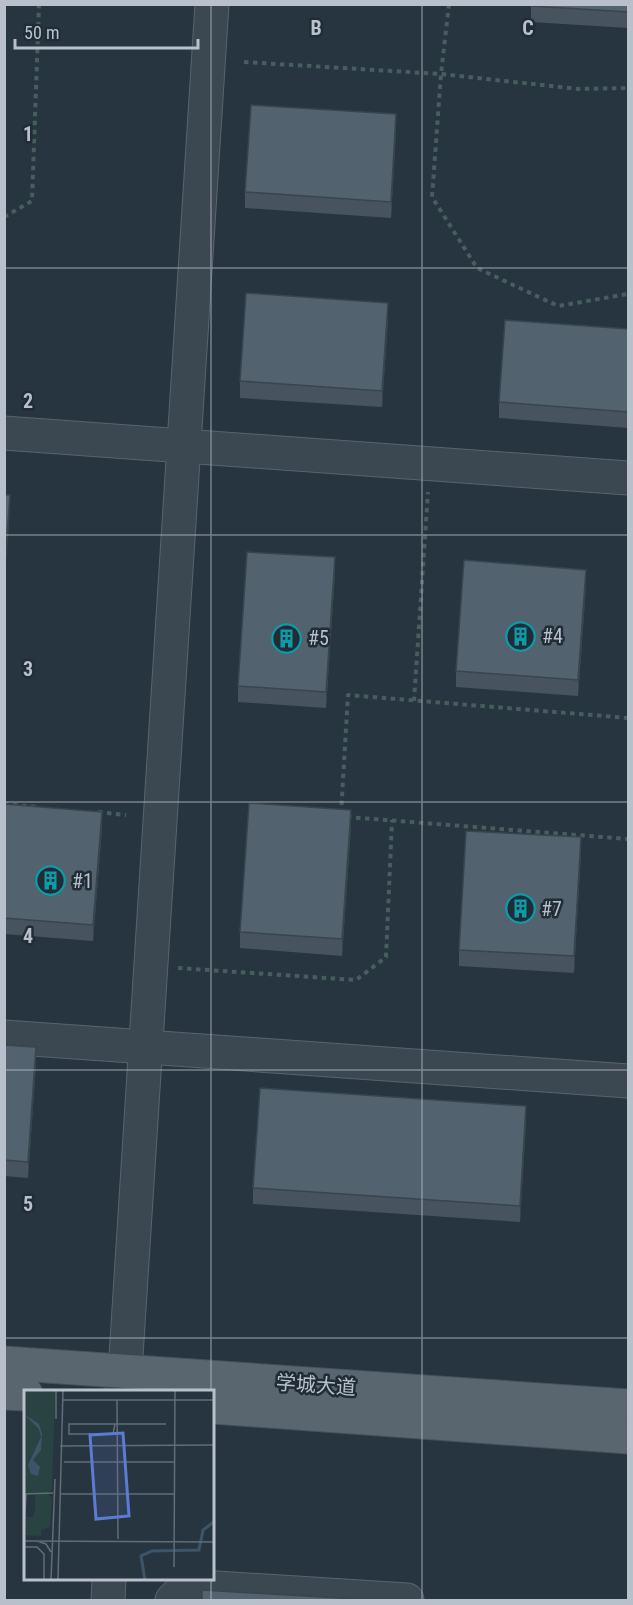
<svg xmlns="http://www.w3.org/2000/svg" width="633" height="1605" font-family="'Roboto Condensed','Noto Sans SC',sans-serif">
  <rect width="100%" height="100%" fill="#273541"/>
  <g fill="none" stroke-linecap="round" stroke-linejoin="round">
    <defs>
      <g id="minor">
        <path d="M4,433L628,478"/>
        <path d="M4,1037L628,1081"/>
        <path d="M122,1392L125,1372L212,4"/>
        <path d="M108,1600L109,1580"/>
        <path d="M172,1600L186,1586L407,1600"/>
      </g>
      <g id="major">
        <path d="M4,1363L628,1406"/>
        <path d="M4,1393L26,1394"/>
        <path d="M213,1407L628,1437"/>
      </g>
    </defs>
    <use href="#minor" stroke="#59646e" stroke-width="35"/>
    <use href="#major" stroke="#45505a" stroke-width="35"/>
    <g stroke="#475e5e" stroke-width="4" stroke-dasharray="4.5 4.5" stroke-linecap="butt">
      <path d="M449,4L441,74L432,197L477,268L558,306L628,294"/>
      <path d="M244,62L441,74L578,89L628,88"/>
      <path d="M4,217L32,201L39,4"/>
      <path d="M414,701L428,492"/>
      <path d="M4,804L37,807"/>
      <path d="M98,812L126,815"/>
      <path d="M341,814L348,695L628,718"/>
      <path d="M347,817L628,839"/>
      <path d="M178,968L356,980L386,957L392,820"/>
    </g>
    <use href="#minor" stroke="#3b4751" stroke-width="33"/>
    <use href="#major" stroke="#596670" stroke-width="33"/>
  </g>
  <g fill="#47545f">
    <path d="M531,4H628V28L531,22Z"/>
    <path d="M396,131L391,218L245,208V192Z"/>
    <path d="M388,319L382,407L240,398V381Z"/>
    <path d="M628,329V428L499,418V402Z"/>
    <path d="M335,573L326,708L238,702V686Z"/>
    <path d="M586,586L578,696L456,687V671Z"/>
    <path d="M4,804L102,828L93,941L4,934Z"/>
    <path d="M351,826L342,956L240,948V932Z"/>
    <path d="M581,853L574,973L459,966V950Z"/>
    <path d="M4,1045L36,1063L28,1178L4,1176Z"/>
    <path d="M526,1122L520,1222L253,1204V1188Z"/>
  </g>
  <g fill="#39454d">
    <path d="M396,114V131L391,218V202Z"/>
    <path d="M388,303V319L382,407V391Z"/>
    <path d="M10,495V511L4,592V576Z"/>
    <path d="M335,557V573L326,708V692Z"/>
    <path d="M586,570V586L578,696V680Z"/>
    <path d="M351,810V826L342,956V939Z"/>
    <path d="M102,812V828L93,941V925Z"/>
    <path d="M581,837V853L574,973V956Z"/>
    <path d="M36,1047V1063L28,1178V1162Z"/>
    <path d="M526,1106V1122L520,1222V1206Z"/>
  </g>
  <g fill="#52626e" stroke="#39454d" stroke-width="1.5">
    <path d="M531,4H628V12L531,6Z"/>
    <path d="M251,105L396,114L391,202L245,192Z"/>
    <path d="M246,293L388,303L382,391L240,381Z"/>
    <path d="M505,320L628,329V412L499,402Z"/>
    <path d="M4,495H10L4,576Z"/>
    <path d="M247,552L335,557L326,692L238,686Z"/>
    <path d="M464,560L586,570L578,680L456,671Z"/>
    <path d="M249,803L351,810L342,939L240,932Z"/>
    <path d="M4,804L102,812L93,925L4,918Z"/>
    <path d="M466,831L581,837L574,956L459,950Z"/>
    <path d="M4,1045L36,1047L28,1162L4,1160Z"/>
    <path d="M260,1088L526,1106L520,1206L253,1188Z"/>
    <path d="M202,1590L373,1600H202Z"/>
  </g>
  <path fill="none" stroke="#b8c1cb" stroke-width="1.5" stroke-opacity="0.55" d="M211,4V1392M422,4V1600M4,268H628M4,535H628M4,802H628M4,1070H628M4,1338H628M211,1580V1600"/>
  <defs>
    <symbol id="building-ring" viewBox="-11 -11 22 22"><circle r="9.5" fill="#202c36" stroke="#0f9aa8" stroke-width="1.5"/><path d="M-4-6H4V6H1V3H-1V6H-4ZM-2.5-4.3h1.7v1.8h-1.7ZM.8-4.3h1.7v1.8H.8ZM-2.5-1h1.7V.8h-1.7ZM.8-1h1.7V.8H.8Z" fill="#0f9aa8"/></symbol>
  </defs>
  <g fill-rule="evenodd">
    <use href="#building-ring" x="504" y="620" width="33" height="33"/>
    <use href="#building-ring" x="270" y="622" width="33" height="33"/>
    <use href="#building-ring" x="34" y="864" width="33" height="33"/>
    <use href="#building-ring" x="504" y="892" width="33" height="33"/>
  </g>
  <g text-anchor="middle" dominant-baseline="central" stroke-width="5" stroke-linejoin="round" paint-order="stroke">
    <g font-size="20" fill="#b8c1cb" stroke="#202c36" text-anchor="start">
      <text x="542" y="636">#4</text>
      <text x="308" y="638">#5</text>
      <text x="72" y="881">#1</text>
      <text x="541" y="909">#7</text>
    </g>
    <g font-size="20" fill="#b8c1cb" stroke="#202c36">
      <text transform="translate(316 1385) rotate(4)">学城大道</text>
    </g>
  </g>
  <g transform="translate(24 1390)">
    <rect width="190" height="190" fill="#273541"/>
    <path d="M0,0H31L28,99L24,103L28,109L26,137L17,140V146L0,145L2,127H9L11,121V103H0Z" fill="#294242"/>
    <path d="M0,24L15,34L18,44L17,60L9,70L16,77L14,86L7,84L4,75L17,47L15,39Z" fill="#3d5569"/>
    <path fill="none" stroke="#3d5569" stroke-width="3" d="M121,190L117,166L128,161L175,160L179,140L191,131"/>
    <path fill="none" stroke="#616d78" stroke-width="1.5" d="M32,0V29M39,10H191M93,10L94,149M91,34L89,44H45V34H142M36,56L191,55M40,72H150M0,104L29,103M37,104H151M0,141L2,104M0,151L191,152M13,151L22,154L27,162M0,157H13L20,164V190M150,177L151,0M27,190L31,89M34,190L39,0"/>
    <path fill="#5b7cd3" fill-opacity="0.15" stroke="#5b7cd3" stroke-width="3" d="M99,43L105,126L72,129L66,45Z"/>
    <rect width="190" height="190" fill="none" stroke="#b8c1cb" stroke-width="3"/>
  </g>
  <g font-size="20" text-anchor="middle" font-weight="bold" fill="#b8c1cb" stroke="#202c36" stroke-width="5" stroke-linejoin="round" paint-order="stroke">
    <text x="316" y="35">B</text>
    <text x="528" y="35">C</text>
    <text x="28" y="141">1</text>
    <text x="28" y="408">2</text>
    <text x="28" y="676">3</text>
    <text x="28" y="943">4</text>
    <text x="28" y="1211">5</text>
  </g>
  <rect width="633" height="1605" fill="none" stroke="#b8c1cb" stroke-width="12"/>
  <path d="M15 39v9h183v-9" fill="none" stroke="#b8c1cb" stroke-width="3"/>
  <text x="24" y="39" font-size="18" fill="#b8c1cb" stroke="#202c36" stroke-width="4.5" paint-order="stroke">50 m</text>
</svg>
